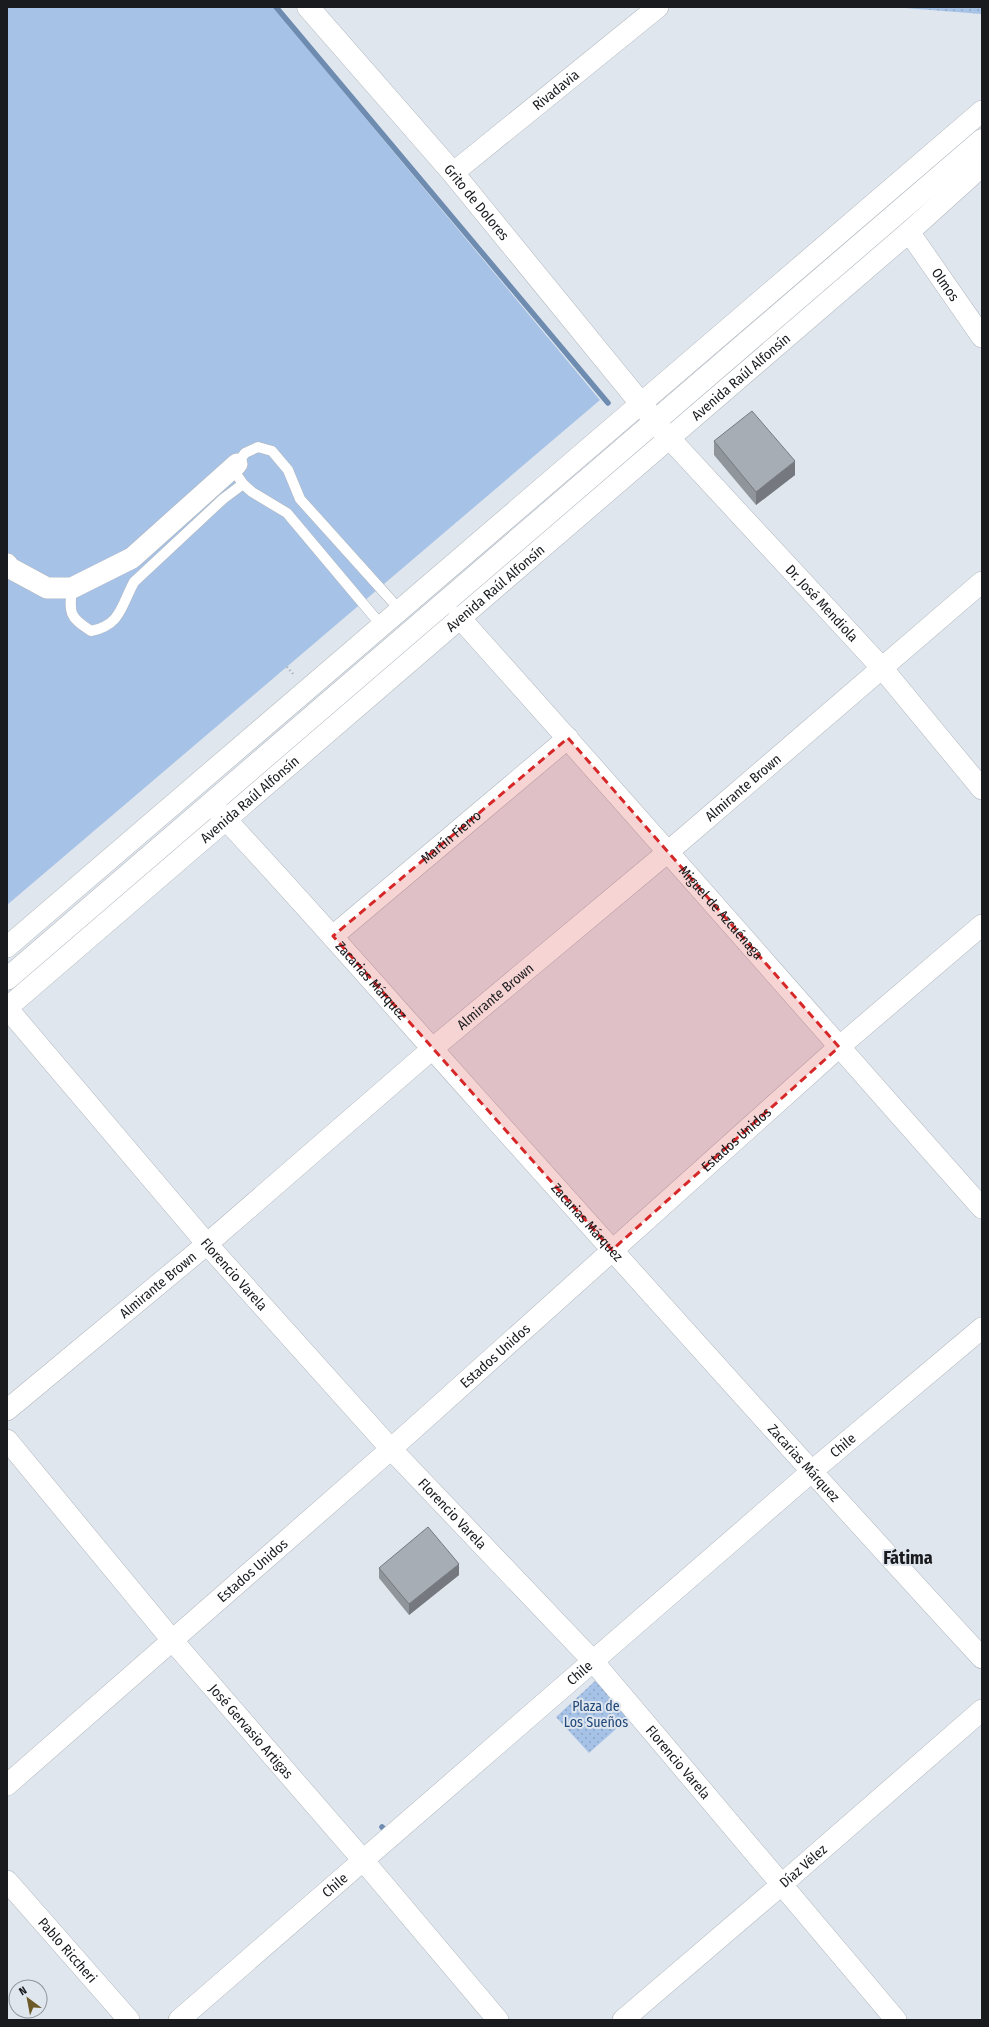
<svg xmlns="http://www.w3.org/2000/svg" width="989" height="2027" font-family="'Fira Sans Condensed',sans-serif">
  <defs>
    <pattern id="grass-dots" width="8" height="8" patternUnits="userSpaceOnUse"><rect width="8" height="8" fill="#a6c2e6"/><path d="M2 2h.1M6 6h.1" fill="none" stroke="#8ea6c5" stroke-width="1.8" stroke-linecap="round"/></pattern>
  </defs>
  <rect width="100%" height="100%" fill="#e0e6ee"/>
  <g fill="url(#grass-dots)">
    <path d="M892,7H982V14Z"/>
    <path d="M595,1681L609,1684L634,1713L589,1753L556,1717Z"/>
  </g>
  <path fill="#a6c2e6" d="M7,7H273L600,400L7,905Z"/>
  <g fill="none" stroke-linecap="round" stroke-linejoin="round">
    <g stroke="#6e8bb0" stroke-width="5.5">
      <path d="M276,7L608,403"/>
      <path d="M382,1827L383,1828"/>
    </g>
    <defs>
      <g id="lane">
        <path d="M72,588C69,613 69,617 91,631C121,625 121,606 134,582L223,499L243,484"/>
        <path d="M381,625L287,513L252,492L243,484L237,475V464L245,453L258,447L272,451L288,470L300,499L399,609"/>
      </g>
      <g id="street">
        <path id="s1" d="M453,173L658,7"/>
        <path id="s2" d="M909,232L982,337"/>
        <path id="s3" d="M659,427L882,668L982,789"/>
        <path d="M7,564L10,568L47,588H72L132,558L237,464"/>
        <path id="s4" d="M459,617C635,813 807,1011 982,1208"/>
        <path id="s5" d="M217,810C306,905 391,1003 478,1100C645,1287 812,1473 982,1658"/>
        <path id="s6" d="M333,936L568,738"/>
        <path d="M7,947L982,111"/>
        <path id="s7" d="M7,1008L207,1244L391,1449L592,1660L896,2020"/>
        <path id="s8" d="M7,1008L909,232L982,166"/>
        <path id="s9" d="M7,1410L207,1244L432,1049L669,851L982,582"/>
        <path id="s10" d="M7,1440L172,1640L362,1859L498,2020"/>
        <path id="s11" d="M7,1785L391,1449L839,1047L982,925"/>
        <path id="s12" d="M7,1881L129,2020"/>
        <path id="s13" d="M179,2020L811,1472L982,1328"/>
        <path id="s14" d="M623,2020L781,1885L982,1710"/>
      </g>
      <g id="secondary">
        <path id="s15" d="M308,7L453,173L656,422"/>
        <path d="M7,979L982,140"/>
      </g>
    </defs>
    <use href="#lane" stroke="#b1b7bf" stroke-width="11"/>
    <use href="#street" stroke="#b1b7bf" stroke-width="22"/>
    <use href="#secondary" stroke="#b1b7bf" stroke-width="23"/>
    <path stroke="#a0a4ab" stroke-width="2.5" stroke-dasharray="1 3" stroke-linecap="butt" d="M287,667L294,675"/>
    <use href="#lane" stroke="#fff" stroke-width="10"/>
    <use href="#street" stroke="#fff" stroke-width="21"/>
    <use href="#secondary" stroke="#fff" stroke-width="22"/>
  </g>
  <g fill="#90959c">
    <path d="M714,441L795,475L756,505L714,455Z"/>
    <path d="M379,1568L459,1575L409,1615L379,1578Z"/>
  </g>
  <g fill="#75797f">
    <path d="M795,461V475L756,505V492Z"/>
    <path d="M459,1564V1575L409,1615V1604Z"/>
  </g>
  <g fill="#a7adb5" stroke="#75797f">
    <path d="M752,411L795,461L756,492L714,441Z"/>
    <path d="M428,1527L459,1564L409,1604L379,1568Z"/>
  </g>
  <path fill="#d62828" fill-opacity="0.2" stroke="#d62828" stroke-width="3" stroke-dasharray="8 5" stroke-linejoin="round" d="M568,738L839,1047L612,1250L333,936Z"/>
  <g text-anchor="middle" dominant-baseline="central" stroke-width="4" stroke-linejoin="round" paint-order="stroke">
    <g font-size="14" fill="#191b1e" stroke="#e0e6ee">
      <text stroke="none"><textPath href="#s1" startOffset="132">Rivadavia</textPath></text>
      <text stroke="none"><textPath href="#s15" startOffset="258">Grito de Dolores</textPath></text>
      <text stroke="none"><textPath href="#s2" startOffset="64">Olmos</textPath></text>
      <text stroke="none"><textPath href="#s8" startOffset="968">Avenida Raúl Alfonsín</textPath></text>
      <text stroke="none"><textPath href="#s8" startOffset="644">Avenida Raúl Alfonsín</textPath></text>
      <text stroke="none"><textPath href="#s3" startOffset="240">Dr. José Mendiola</textPath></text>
      <text stroke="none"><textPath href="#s9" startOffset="964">Almirante Brown</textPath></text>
      <text stroke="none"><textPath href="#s8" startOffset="320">Avenida Raúl Alfonsín</textPath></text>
      <text stroke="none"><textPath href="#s6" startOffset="154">Martín Fierro</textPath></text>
      <text stroke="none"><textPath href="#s4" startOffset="395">Miguel de Azcuénaga</textPath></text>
      <text stroke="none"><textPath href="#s5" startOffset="230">Zacarias Márquez</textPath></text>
      <text stroke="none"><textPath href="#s9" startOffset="640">Almirante Brown</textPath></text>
      <text stroke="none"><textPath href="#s11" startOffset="974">Estados Unidos</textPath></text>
      <text stroke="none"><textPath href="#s5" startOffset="554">Zacarias Márquez</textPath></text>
      <text stroke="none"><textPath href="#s7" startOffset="350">Florencio Varela</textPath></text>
      <text stroke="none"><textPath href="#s9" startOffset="196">Almirante Brown</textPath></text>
      <text stroke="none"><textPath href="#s11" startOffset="650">Estados Unidos</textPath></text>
      <text stroke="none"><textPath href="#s13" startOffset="878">Chile</textPath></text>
      <text stroke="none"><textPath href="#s5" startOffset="878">Zacarias Márquez</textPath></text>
      <text stroke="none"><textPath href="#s7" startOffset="674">Florencio Varela</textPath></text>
      <text stroke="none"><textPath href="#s11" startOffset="326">Estados Unidos</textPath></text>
      <text stroke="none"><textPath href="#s13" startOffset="530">Chile</textPath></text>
      <text stroke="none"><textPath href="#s10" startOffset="380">José Gervasio Artigas</textPath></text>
      <text stroke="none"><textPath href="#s7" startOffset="1010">Florencio Varela</textPath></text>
      <text stroke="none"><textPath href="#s14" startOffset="237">Díaz Vélez</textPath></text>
      <text stroke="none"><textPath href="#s13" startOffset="206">Chile</textPath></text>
      <text stroke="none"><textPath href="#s12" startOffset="92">Pablo Riccheri</textPath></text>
    </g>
    <g font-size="14" fill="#204879" stroke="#e0e6ee">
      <text x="596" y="1706">Plaza de<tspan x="596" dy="16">Los Sueños</tspan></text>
    </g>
    <g font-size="18" font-weight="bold" fill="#191b1e" stroke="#e0e6ee">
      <text x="908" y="1558">Fátima</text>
    </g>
  </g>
  <rect width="989" height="2027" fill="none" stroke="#191b1e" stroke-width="16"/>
  <g transform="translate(28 1999) rotate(328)"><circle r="19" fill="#e0e6ee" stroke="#90959b"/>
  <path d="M0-3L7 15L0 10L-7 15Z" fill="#6c5b29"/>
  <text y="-6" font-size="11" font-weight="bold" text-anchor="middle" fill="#191b1e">N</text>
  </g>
</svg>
